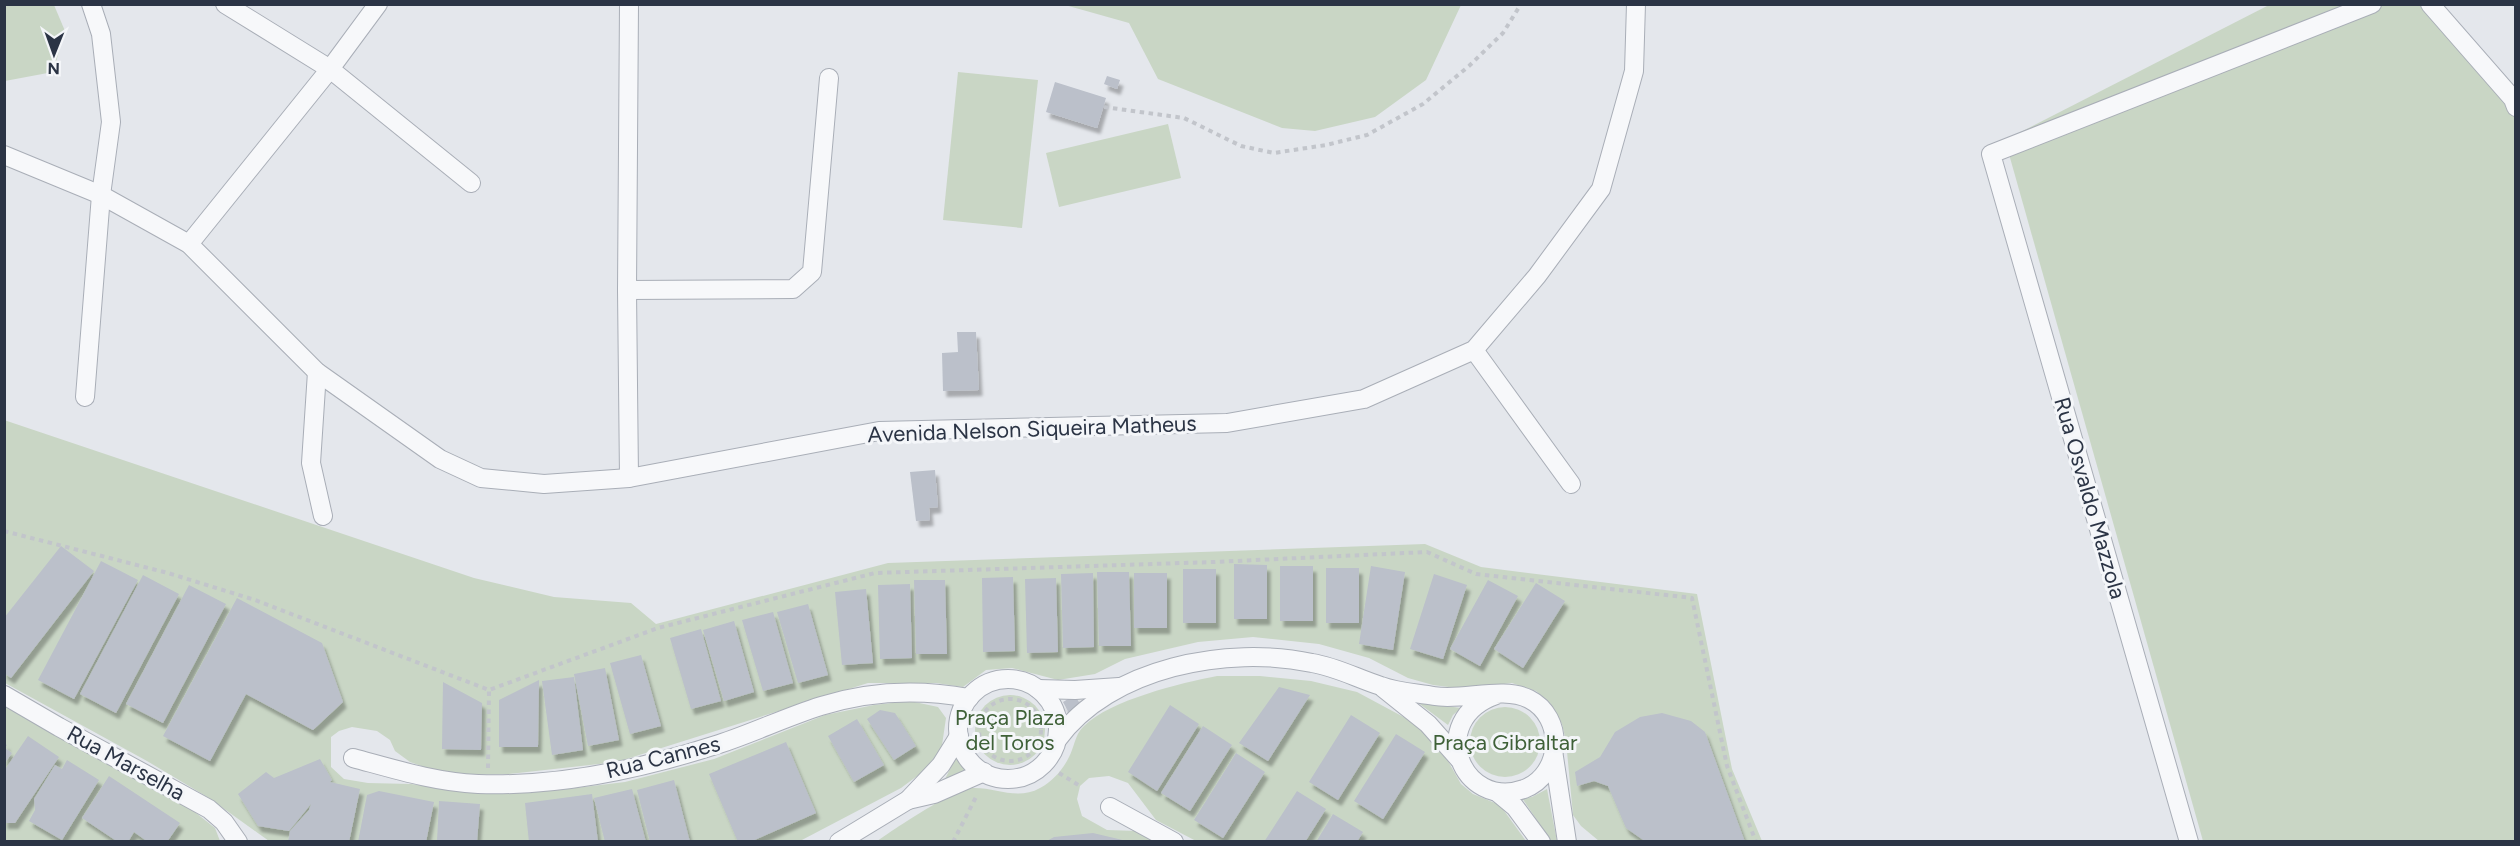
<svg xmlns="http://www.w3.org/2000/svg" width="2520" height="846" font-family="Figtree,sans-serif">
  <defs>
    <filter id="shadow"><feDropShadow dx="3.5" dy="6" stdDeviation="1.5" flood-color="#0004"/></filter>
  </defs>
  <rect width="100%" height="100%" fill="#e4e7ec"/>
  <g fill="#c9d6c5">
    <path d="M5,4L54,5L65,31L53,72L5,81Z"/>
    <path d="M1065,5L1461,4V5L1426,80L1375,117L1315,131L1282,128L1158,79L1129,23Z"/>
    <path d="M2269,5H2420L2515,106V841H2203L2005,140Z"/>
    <path d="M958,72L1038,80L1022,228L943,220Z"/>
    <path d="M1168,124L1181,178L1059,207L1046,153Z"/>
    <path d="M4,420L474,578L554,597L631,603L656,624L888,563L1425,544L1481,567L1697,594L1732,769L1762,841H1599L1581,826L1573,815L1566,741L1562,724L1550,703L1536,691L1512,683L1464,689L1433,685L1408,678L1369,658L1319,644L1253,637L1198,642L1125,659L1095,674L1058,680L1012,668L986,670L963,687L936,683H868L617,762L509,774L463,775L427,768L410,762L395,751L390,740L377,731L352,727L339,731L331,737V767L344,779L368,783L411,784L476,793L559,790L625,782L714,759L825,715L874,705L910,701L938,707L946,718L941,752L936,762L901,788L800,841H269L209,798L147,761L5,683Z"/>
    <path d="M1217,676H1260L1311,681L1357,692L1411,721L1432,740L1448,761L1461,784L1473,794L1500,805L1526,841H1196L1156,820L1128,783L1109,776L1089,778L1080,786L1077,799L1082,816L1107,830L1138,831L1159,841L876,842C894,829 954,789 972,788C996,787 1017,801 1040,788C1055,780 1066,766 1072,750C1075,742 1077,732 1084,726C1110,700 1181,683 1217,676Z"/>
    <circle cx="1010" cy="730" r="35"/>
    <path d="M1417,702L1461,708L1453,715L1448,725Z"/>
    <path d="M4,706L191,809L215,828L220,841H5Z"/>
    <circle cx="1505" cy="742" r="35"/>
    <path d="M959,751L974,772L943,783Z"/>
    <path d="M1547,789L1557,841H1551L1522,798L1532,797Z"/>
  </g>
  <g fill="#bbc0ca" filter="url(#shadow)">
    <path d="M1107,76L1120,80L1117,89L1104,84Z"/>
    <path d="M1055,82L1106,98L1097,128L1046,112Z"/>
    <path d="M957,332H976L979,390L943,391L942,353L958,352Z"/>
    <path d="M935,470L938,507L929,508L930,520L916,521L910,472Z"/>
    <path d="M61,546L94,571L11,678L4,673V618Z"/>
    <path d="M101,561L138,580L74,699L38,680Z"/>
    <path d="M1234,564L1267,565V619H1234Z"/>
    <rect x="1280" y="566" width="33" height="55"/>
    <path d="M1371,566L1405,572L1393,650L1359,644Z"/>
    <rect x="1326" y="568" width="33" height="55"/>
    <rect x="1183" y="569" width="33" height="54"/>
    <path d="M1097,572H1129L1131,646H1099Z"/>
    <path d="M1093,573L1094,647L1063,648L1061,574Z"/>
    <rect x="1134" y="573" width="33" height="55"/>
    <path d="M1434,574L1467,585L1443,659L1410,649Z"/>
    <path d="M143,575L179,594L116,713L80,694Z"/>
    <path d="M1013,577L1015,651L983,652L982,578Z"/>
    <path d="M1056,578L1058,652L1027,653L1025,579Z"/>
    <path d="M914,580H945L947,654H916Z"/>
    <path d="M1488,580L1518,596L1480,666L1450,649Z"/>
    <path d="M1536,583L1565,601L1523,668L1494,649Z"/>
    <path d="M910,584L912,658L880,659L878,585Z"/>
    <path d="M189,585L226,604L163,723L126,704Z"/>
    <path d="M866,589L873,663L842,665L835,592Z"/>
    <path d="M237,598L322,643L343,702L313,730L246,694L210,761L163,736Z"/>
    <path d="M808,604L828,675L798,683L777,612Z"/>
    <path d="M773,612L793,683L763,691L742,620Z"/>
    <path d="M734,621L754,692L724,701L703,630Z"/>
    <path d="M701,629L721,701L691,709L670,638Z"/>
    <path d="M641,655L661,726L630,734L610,663Z"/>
    <path d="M605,668L619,740L588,746L574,674Z"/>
    <path d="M574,677L583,750L552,755L542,681Z"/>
    <path d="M539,680L538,747H499V700Z"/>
    <path d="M443,682L482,703L481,750L442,749Z"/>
    <path d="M1279,687L1310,695L1268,761L1239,743Z"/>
    <path d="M1075,695L1081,706L1069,713L1063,702Z"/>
    <path d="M1170,705L1199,724L1157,791L1128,772Z"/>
    <path d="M880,710L895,713L916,746L894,760L867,719Z"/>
    <path d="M1662,713L1691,721L1705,732L1745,842H1646L1626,828L1608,786L1594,781L1577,786L1575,772L1600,757L1615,732L1640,717Z"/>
    <path d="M1351,715L1380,733L1338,800L1309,782Z"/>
    <path d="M857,719L884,765L854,782L828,736Z"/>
    <path d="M1203,726L1232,745L1190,811L1161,793Z"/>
    <path d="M1396,734L1425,752L1383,819L1354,801Z"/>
    <path d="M28,736L59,757L15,823H4V771Z"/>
    <path d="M786,742L816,813L750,842H738L709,774Z"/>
    <path d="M4,743L7,745L5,748L12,753L4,764Z"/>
    <path d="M1236,753L1265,772L1223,838L1194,820Z"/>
    <path d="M320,759L332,780L330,782L360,789L349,842H288L290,831L309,810L311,804L289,831L258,826L238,794L266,772L274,778Z"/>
    <path d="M67,760L99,780L62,840L29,821L35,810L34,799L55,765L62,769Z"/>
    <path d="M109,776L180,823L167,842H148L134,832L128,842H118L82,818Z"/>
    <path d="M674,780L690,842H650L637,790Z"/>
    <path d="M632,789L646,842H605L594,798Z"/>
    <path d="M379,791L434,802L426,842H358L367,795Z"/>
    <path d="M1297,791L1326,809L1305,842H1264Z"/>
    <path d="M592,794L598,842H529L525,803Z"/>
    <path d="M439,801L480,804L477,842H437Z"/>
    <path d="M1333,814L1363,832L1357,842H1316Z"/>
    <path d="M1093,833L1131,842H1045L1054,837Z"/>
  </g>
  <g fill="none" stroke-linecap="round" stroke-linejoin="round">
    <defs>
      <g id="minor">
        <path d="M225,4L330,69L471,183"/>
        <path d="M2430,4L2513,99L2516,107"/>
        <path d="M4,155L101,195L189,244L317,372L440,459L481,478L544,484L629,478L879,431L1227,423L1364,399L1474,350L1537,276L1601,189L1634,71L1636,4"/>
        <path d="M189,244L330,69L378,4"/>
        <path d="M627,290L793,289L812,272L829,78"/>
        <path d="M1474,350L1571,484"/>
        <path d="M317,372L311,463L323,516"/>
        <path d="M85,397L101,195L111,122L101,34L91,4"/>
        <path d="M629,478L627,290L629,4"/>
        <circle cx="1008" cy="729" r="50"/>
        <path d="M1383,688L1428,724L1459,759"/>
        <path d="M1038,689L1075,690L1119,687"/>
        <path d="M4,695L59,727L209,809L224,822L238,842"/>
        <path d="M1057,740C1110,667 1228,645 1312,663C1337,667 1358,679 1381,686C1397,692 1417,693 1434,696C1463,701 1503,686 1529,699C1565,717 1563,774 1524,789C1462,811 1425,720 1496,695"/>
        <path d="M1554,757L1567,842"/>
        <path d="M353,758C394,769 435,782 478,784C559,787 642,769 719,744C753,733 786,717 821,706C869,691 920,689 969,698"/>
        <path d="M1497,792L1515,807L1541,842"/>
        <path d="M908,800L934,794L984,772"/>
        <path d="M1110,807L1174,842"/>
        <path d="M839,842L908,800L941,765L959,736"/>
        <path d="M2189,842L1991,154L2372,4"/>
      </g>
    </defs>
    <use href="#minor" stroke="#a9aeb7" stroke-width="20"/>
    <g stroke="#c2c5cb" stroke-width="4" stroke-dasharray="4.5 4.5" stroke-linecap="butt">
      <path d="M1104,107L1184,118L1241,146L1274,153L1326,145L1367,135L1423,104L1469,66L1503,33L1521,4"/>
      <path d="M4,531L168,573L255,600L489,690L658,628L875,573L1214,562L1427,552L1476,574L1692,598L1727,766L1756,842"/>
      <circle cx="1010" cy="730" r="31"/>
      <path d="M488,768L489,690"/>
      <path d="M1059,773L1080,786"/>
      <path d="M953,842L976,797"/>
    </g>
    <use href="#minor" stroke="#f7f8fa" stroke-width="18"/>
  </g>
  <g text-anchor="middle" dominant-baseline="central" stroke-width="6" stroke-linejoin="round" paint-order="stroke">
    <g font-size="22" fill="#2b3445" stroke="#f4f6f9">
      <text transform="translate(1032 429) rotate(-2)">Avenida Nelson Siqueira Matheus</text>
      <text transform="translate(2090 498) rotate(74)">Rua Osvaldo Mazzola</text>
      <text transform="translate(663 757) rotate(-14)">Rua Cannes</text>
      <text transform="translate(126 763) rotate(29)">Rua Marselha</text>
    </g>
    <g font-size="22" fill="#3f6138" stroke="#f4f6f9">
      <text x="1010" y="717">Praça Plaza<tspan x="1010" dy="25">del Toros</tspan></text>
      <text x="1505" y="742">Praça Gibraltar</text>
    </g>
  </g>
  <rect width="2520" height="846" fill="none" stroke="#2b3445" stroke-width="12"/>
  <g transform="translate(54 54) rotate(181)" stroke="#f4f6f9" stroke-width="4.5" paint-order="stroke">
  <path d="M0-4.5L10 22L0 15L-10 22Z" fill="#2b3445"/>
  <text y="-9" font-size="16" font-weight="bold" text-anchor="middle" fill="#2b3445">N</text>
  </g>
</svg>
